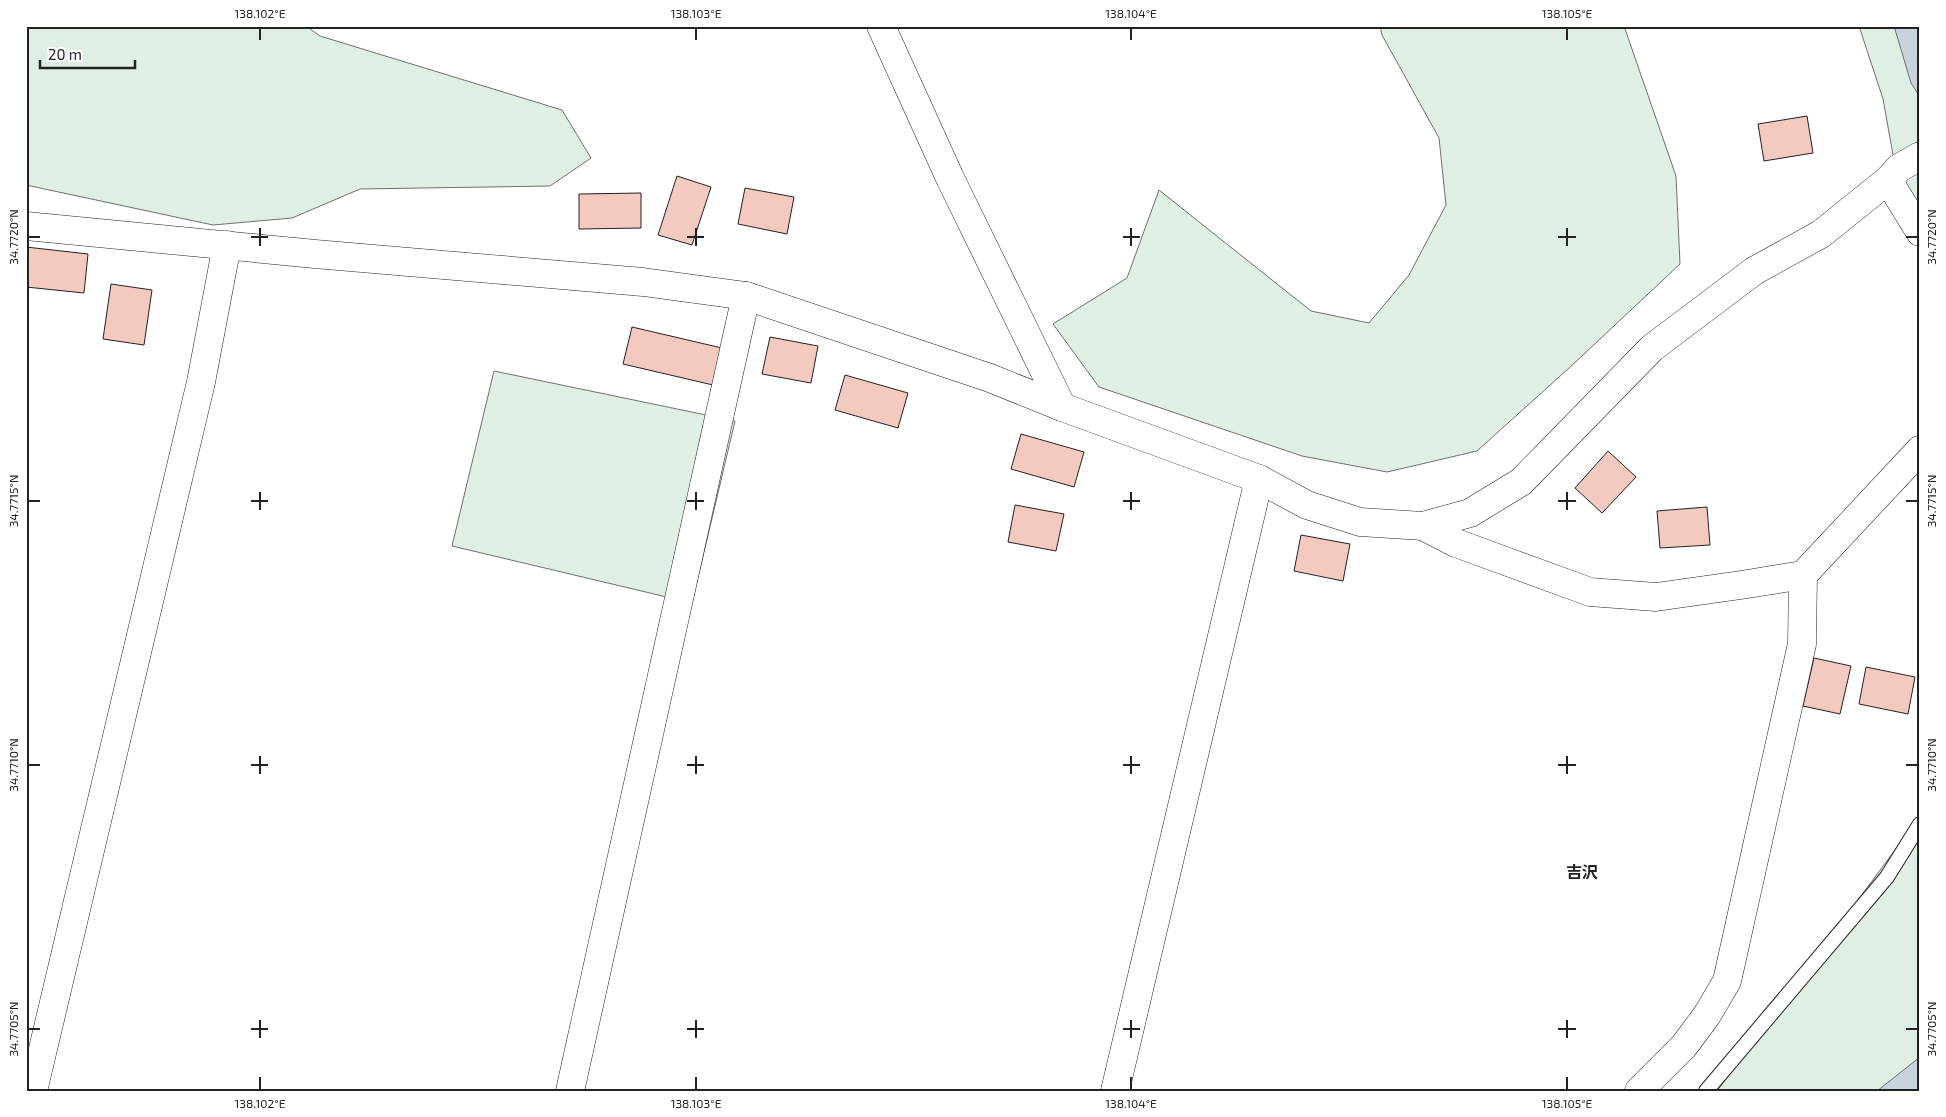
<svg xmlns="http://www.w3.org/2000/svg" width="1946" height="1117" viewBox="0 0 1946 1117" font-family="'Exo 2','Noto Sans JP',sans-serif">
  <rect width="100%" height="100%" fill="#fff"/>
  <g fill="#e0efe3" stroke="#6f6f6f">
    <path d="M26 26H306L320 36 562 110 591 158 550 186 360 189 292 218 213 225 26 185Z"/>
    <path d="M1380 26H1624L1676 176 1680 264 1568 369 1477 451 1387 472 1302 456 1099 387 1053 324 1127 278 1159 190 1311 311 1369 323 1409 275 1446 205 1439 138 1382 35Z"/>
    <path d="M1859 26H1920V240L1902 205 1883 99Z"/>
    <path d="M494 371 735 421 692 603 452 546Z"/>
    <path d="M1920 816V1091H1717Z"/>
  </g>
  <g fill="#c7d3dd" stroke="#6f6f6f">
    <path d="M1894 26H1920V97L1911 83Z"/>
    <path d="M1920 1057V1091H1877Z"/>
  </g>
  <g fill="#f3c9c0" stroke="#222">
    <path d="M1807 116 1813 153 1764 161 1758 124Z"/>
    <path d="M677 176 711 187 692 245 658 235Z"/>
    <path d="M745 188 794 197 787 234 738 224Z"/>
    <path d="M641 193V228L579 229V194Z"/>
    <path d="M26 247 88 254 84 293 26 287Z"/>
    <path d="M111 284 152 290 144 345 103 339Z"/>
    <path d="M632 327 722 348 713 385 623 364Z"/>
    <path d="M770 337 818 346 811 383 762 374Z"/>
    <path d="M845 375 908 393 898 428 835 410Z"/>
    <path d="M1021 434 1084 452 1074 487 1011 469Z"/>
    <path d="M1608 451 1636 477 1602 513 1575 488Z"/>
    <path d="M1015 505 1064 514 1056 551 1008 542Z"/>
    <path d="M1707 507 1710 545 1660 548 1657 511Z"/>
    <path d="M1301 535 1350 544 1343 581 1294 571Z"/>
    <path d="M1814 658 1851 666 1840 714 1803 706Z"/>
    <path d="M1866 667 1915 677 1908 714 1859 704Z"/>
  </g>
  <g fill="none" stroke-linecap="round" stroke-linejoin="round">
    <defs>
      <path id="service" d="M1706 1091 1887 877 1920 824"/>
      <g id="minor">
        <path d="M881 26 950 178 1062 407"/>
        <path d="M1888 180 1920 232"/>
        <path d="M1423 526 1456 543 1590 592 1656 597 1741 585 1803 575 1920 450"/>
        <path d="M33 1091 201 382 227 245"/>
        <path d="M570 1091 746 296"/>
        <path d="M1115 1091 1259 479"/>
        <path d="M1639 1091 1684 1046 1707 1015 1727 981 1802 644 1803 575"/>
      </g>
      <path id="tertiary" d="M26 226 315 254 643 282 746 296 990 378 1062 407 1259 479 1307 505 1360 522 1423 526 1470 513 1521 482 1652 348 1754 271 1821 234 1888 180 1899 168 1920 156"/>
    </defs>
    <use href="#service" stroke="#222" stroke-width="16"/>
    <use href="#minor" stroke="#222" stroke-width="29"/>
    <use href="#tertiary" stroke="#222" stroke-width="29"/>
    <use href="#service" stroke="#fff" stroke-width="14"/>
    <use href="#minor" stroke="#fff" stroke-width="28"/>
    <use href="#tertiary" stroke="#fff" stroke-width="28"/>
  </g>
  <path fill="none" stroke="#222" stroke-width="2" d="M260 28V40M696 28V40M1131 28V40M1567 28V40M260 228V246M696 228V246M1131 228V246M1567 228V246M28 237H40M251 237H268M687 237H704M1123 237H1140M1558 237H1576M1906 237H1918M260 492V510M696 492V510M1131 492V510M1567 492V510M28 501H40M251 501H268M687 501H704M1123 501H1140M1558 501H1576M1906 501H1918M260 756V774M696 756V774M1131 756V774M1567 756V774M28 765H40M251 765H268M687 765H704M1123 765H1140M1558 765H1576M1906 765H1918M260 1020V1038M696 1020V1038M1131 1020V1038M1567 1020V1038M28 1029H40M251 1029H268M687 1029H704M1123 1029H1140M1558 1029H1576M1906 1029H1918M260 1077V1090M696 1077V1090M1131 1077V1090M1567 1077V1090"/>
  <g text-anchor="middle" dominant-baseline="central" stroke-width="4" stroke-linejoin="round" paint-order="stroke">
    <g font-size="16" font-weight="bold" fill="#222" stroke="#fff">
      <text x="1582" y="871">吉沢</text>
    </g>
  </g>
  <rect width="1946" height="1117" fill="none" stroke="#ffffff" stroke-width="55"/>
  <path d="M40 60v8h95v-8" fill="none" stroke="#222222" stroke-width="2.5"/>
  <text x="48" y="60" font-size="15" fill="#222222" stroke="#ffffff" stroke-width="4" paint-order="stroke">20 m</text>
  <rect x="28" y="28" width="1890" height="1062" fill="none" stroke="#222" stroke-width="2"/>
  <g font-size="12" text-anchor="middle" fill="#222">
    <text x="260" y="18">138.102°E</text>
    <text x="696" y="18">138.103°E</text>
    <text x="1131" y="18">138.104°E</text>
    <text x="1567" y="18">138.105°E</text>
    <text transform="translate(14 237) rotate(-90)" y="4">34.7720°N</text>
    <text transform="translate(1932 237) rotate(-90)" y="4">34.7720°N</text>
    <text transform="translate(14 501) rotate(-90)" y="4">34.7715°N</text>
    <text transform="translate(1932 501) rotate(-90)" y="4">34.7715°N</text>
    <text transform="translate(14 765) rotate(-90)" y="4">34.7710°N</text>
    <text transform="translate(1932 765) rotate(-90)" y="4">34.7710°N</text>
    <text transform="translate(14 1029) rotate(-90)" y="4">34.7705°N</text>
    <text transform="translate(1932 1029) rotate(-90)" y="4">34.7705°N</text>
    <text x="260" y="1108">138.102°E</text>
    <text x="696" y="1108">138.103°E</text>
    <text x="1131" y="1108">138.104°E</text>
    <text x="1567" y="1108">138.105°E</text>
  </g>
</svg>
